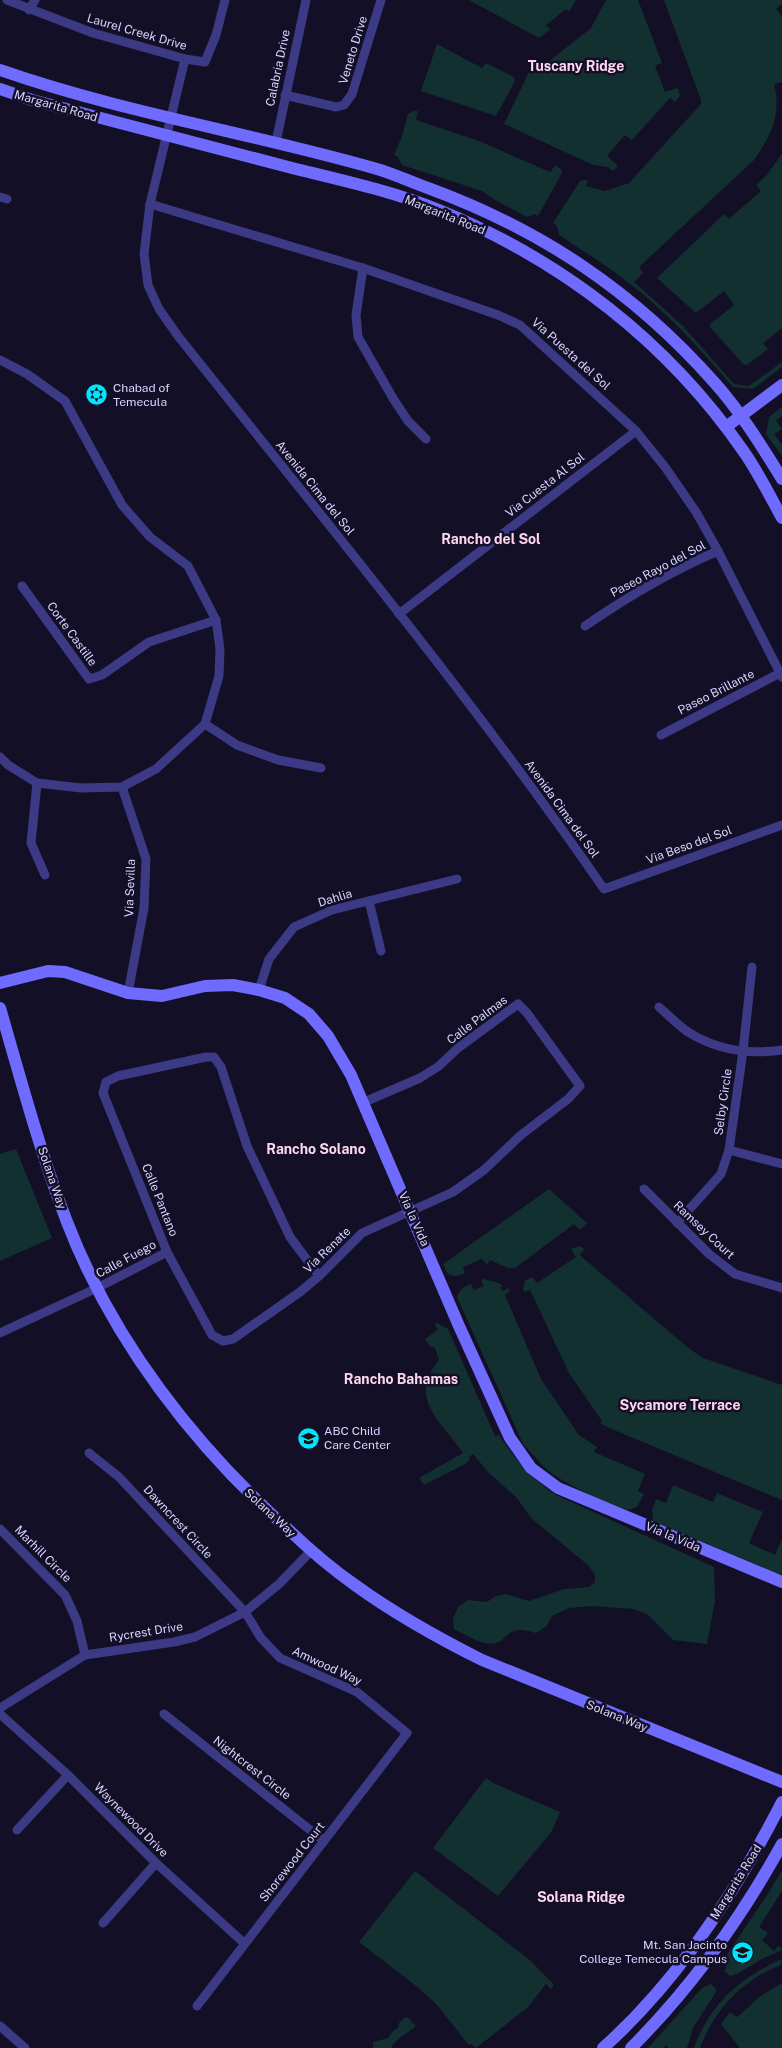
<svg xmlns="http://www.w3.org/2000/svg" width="782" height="2048" viewBox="0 0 782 2048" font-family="'Public Sans',sans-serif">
  <rect width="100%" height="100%" fill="#130f26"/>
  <g fill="#12302f">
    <path d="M469 0H576L569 12 566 9 546 25 550 30 539 38Z"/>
    <path d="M606 0H638L662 63 655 66 665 92 678 88 680 96 675 102 670 98 632 140 625 135 607 156 618 166 614 170H611L608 167 593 165 504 124 529 72 539 62 543 66 591 28Z"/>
    <path d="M664 0H782V4L776 9 782 16V82L774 84C782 113 771 136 754 160L639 267 643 273 634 282 683 326 734 384 749 386 782 362V367L753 389 733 387C705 355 677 323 644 295 618 273 588 254 559 235L557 226 553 223 580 181 588 180 586 186 605 191 629 183 701 104V100Z"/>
    <path d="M437 44 482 68 486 63 514 77 515 81 496 116 421 91Z"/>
    <path d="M414 111H418L416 120 479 141 550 172 556 165 562 170 561 175 538 216 535 214 527 217 495 200 482 191 402 165 397 156 394 155 402 136 408 114Z"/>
    <path d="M782 154V328L763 343 768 349 747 365H744L710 327V324L734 305 724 291 696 313 657 278 724 214 729 219 761 191 756 185 766 176Z"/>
    <path d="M782 407V416L776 420 782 429 774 434 782 445V456L766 434 769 417Z"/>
    <path d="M16 1149 52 1238 0 1261V1154Z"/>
    <path d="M549 1189 587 1223 580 1230 574 1224 515 1268H508L490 1260 487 1265 482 1259 463 1267 465 1273C458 1276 454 1278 447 1273L443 1264Z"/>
    <path d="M580 1246 585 1249 580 1254 582 1257 687 1347 703 1358 782 1385V1500L607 1427 600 1423 602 1421 569 1373 530 1290 524 1292 523 1288 525 1281 532 1277 537 1283 576 1257 571 1249Z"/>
    <path d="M484 1279 499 1283 503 1286 500 1288 503 1291 508 1288 510 1290 505 1295 541 1379 579 1435 597 1447 594 1452 645 1474 638 1491 644 1494 637 1507 628 1510 593 1497 562 1480 547 1470 523 1444 457 1297C460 1289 463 1287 471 1284L474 1290 484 1286 481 1280Z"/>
    <path d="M437 1323 448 1329 495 1436 499 1435C515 1459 531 1479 556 1495L714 1567 715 1601 707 1644 673 1640 647 1614 633 1609 592 1606 569 1608 552 1616 547 1626 536 1633C527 1631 517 1627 509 1634 504 1637 502 1642 496 1643 483 1647 465 1634 454 1629L453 1619 458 1607 468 1600 487 1602 496 1596 506 1594 529 1601 564 1589 589 1587 595 1582V1575L588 1565 531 1518 517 1498 488 1472 473 1454 470 1456 469 1461 465 1464 424 1485 419 1478 463 1453C443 1423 406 1399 439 1360L435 1348 430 1346 425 1339 438 1330 435 1325Z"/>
    <path d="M673 1485 713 1502 717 1493 763 1512 749 1543 775 1555 782 1539V1575L653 1521 652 1510 656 1499 666 1503Z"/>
    <path d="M486 1778 493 1783 560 1812 552 1831 498 1896 433 1848Z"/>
    <path d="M782 1870V1891L759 1927 768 1933 762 1940 774 1951 779 1945 782 1950 762 1959 737 1974 730 1976 724 1971 726 1968 724 1959 769 1892Z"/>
    <path d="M415 1871 531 1961 554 1985 551 1989 546 1984 528 2007 476 2048 471 2044 469 2045 436 2004 420 1989 359 1942Z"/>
    <path d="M779 1960 782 1961 781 1965C743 1979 714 2010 700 2048H694C710 2004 738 1980 779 1960Z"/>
    <path d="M782 1983V2048H740L721 2024 730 2012 737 2017 762 1995Z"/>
    <path d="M711 1984 716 1989V1992L693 2028 687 2048H669L666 2045 663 2048H648L702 1988Z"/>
    <path d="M407 2017 416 2026C408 2033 395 2039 391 2048H373V2042L388 2038 392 2032 398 2028 399 2023 404 2018Z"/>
  </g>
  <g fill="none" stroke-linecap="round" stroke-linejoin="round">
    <g stroke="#3d3a85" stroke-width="9">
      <path d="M7 0 93 33 185 59 205 62 216 35 225 0"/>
      <path d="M29 10 35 0"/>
      <path d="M185 59 150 204 144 254 148 285 159 309 178 336C323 518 472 698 604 889L782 825"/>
      <path d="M285 95 336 107 344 105 352 94 381 0"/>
      <path d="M276 142 306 0"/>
      <path d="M0 197 7 199"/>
      <path d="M150 204 363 268 498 315 520 325 636 431 665 467 696 512 718 551 782 677"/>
      <path d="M363 268 356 315 358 337 394 400 408 421 426 439"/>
      <path d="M0 360 27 374 65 401 122 505 150 537 188 566 216 620 220 649 219 676 205 724 156 769 122 787 81 788 37 783 8 765 0 757"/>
      <path d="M22 586 89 679 102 675 149 642 216 620"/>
      <path d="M399 614 636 431"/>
      <path d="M585 626C627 597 671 571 718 551"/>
      <path d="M205 724 237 745 278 760 321 768"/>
      <path d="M661 735 782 672"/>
      <path d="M37 783 31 843 45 875"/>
      <path d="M122 787 146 859 144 908 128 993"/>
      <path d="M369 901 381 951"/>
      <path d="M259 990 269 959 294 927 332 910 457 879"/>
      <path d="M659 1007C668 1015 678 1025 688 1032 717 1050 749 1055 782 1050"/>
      <path d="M729 1150 782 1164"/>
      <path d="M644 1189 709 1254 735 1274 782 1288"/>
      <path d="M677 1223 721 1174 729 1150 743 1051 752 967"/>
      <path d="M319 1276 290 1237 247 1146 221 1067 214 1057H206L118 1076 106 1082 103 1093 167 1252 212 1335 223 1341 233 1339 300 1292 319 1276 362 1233 453 1192 484 1170 521 1135 568 1099 580 1086 527 1013 518 1004 458 1048 439 1066 420 1078 362 1103"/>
      <path d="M0 1333 97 1288 167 1252"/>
      <path d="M89 1453 119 1477 245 1612 261 1638 280 1658 357 1692 407 1733 197 2006"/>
      <path d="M0 1529 65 1595 77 1621 85 1655"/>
      <path d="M0 1708 85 1655 174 1642 195 1637 245 1612 279 1584 311 1551"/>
      <path d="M0 1714 68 1775 156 1863 244 1943"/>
      <path d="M164 1714 324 1841"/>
      <path d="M17 1830 68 1775"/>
      <path d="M103 1923 156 1863"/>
      <path d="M0 2026 25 2048"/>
    </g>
    <g stroke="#6f6bff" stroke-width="12">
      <path d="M0 70C123 113 252 133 377 169 394 174 411 182 428 188 542 230 633 291 714 382 740 411 761 445 782 479"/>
      <path d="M0 89 32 100C118 123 205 145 292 168 341 180 392 191 439 210 562 260 668 342 744 452 758 472 770 496 782 518"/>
      <path d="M726 427 782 385"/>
      <path d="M0 983 48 971 65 972 128 993 162 996 205 986 233 985 259 990 285 998 309 1014 328 1036 351 1075 459 1326 510 1438 531 1468 558 1488 782 1582"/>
      <path d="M0 1008C21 1080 40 1152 67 1222 113 1341 195 1447 290 1531 310 1550 332 1569 355 1585 395 1614 438 1638 482 1660L782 1782"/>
      <path d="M603 2048C679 1980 736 1892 782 1802"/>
      <path d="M631 2048C693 1986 740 1920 782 1844"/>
    </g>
  </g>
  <defs>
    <symbol id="synagogue-disc" viewBox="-11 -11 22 22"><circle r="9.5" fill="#00e5ff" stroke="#130f26"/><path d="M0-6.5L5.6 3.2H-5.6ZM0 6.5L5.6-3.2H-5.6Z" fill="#111"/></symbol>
    <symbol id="school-disc" viewBox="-11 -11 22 22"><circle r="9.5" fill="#00e5ff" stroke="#130f26"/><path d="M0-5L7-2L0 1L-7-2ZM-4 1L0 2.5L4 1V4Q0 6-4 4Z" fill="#111"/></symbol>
    <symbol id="university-disc" viewBox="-11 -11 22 22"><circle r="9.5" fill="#00e5ff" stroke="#130f26"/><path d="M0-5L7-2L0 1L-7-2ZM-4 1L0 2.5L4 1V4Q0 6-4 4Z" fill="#111"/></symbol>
  </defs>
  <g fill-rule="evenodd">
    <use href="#synagogue-disc" x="84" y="382" width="25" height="25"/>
    <use href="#school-disc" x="296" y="1426" width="25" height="25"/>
    <use href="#university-disc" x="730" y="1940" width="25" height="25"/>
  </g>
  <g text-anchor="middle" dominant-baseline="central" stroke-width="5" stroke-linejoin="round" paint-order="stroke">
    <g font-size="12" fill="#d9d4ff" stroke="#130f26">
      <text transform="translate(137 32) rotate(16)">Laurel Creek Drive</text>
      <text transform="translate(353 50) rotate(-73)">Veneto Drive</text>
      <text transform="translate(278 68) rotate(-78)">Calabria Drive</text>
      <text transform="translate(56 106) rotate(16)">Margarita Road</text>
      <text transform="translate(445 215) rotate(22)">Margarita Road</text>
      <text transform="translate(571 354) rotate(42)">Via Puesta del Sol</text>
      <text transform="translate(545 485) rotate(-38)">Via Cuesta Al Sol</text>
      <text transform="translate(315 488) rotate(51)">Avenida Cima del Sol</text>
      <text transform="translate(658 569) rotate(-28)">Paseo Rayo del Sol</text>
      <text transform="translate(72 634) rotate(54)">Corte Castille</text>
      <text transform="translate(716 692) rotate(-27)">Paseo Brillante</text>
      <text transform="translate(562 809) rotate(54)">Avenida Cima del Sol</text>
      <text transform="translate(689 845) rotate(-20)">Via Beso del Sol</text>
      <text transform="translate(130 888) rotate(-88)">Via Sevilla</text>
      <text transform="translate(335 898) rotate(-17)">Dahlia</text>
      <text transform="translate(477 1020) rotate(-37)">Calle Palmas</text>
      <text transform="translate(723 1102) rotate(-82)">Selby Circle</text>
      <text transform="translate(52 1178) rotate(71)">Solana Way</text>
      <text transform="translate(160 1200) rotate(68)">Calle Pantano</text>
      <text transform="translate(414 1219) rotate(66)">Via la Vida</text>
      <text transform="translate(704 1230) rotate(43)">Ramsey Court</text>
      <text transform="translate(327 1250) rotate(-44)">Via Renate</text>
      <text transform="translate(126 1259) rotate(-28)">Calle Fuego</text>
      <text transform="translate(270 1513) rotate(43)">Solana Way</text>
      <text transform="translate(178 1522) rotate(47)">Dawncrest Circle</text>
      <text transform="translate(673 1537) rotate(23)">Via la Vida</text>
      <text transform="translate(43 1554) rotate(45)">Marhill Circle</text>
      <text transform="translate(146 1632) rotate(-9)">Rycrest Drive</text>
      <text transform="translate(327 1666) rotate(25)">Amwood Way</text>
      <text transform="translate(617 1716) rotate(22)">Solana Way</text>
      <text transform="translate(252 1768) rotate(38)">Nightcrest Circle</text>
      <text transform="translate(131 1820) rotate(45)">Waynewood Drive</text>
      <text transform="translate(292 1862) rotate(-52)">Shorewood Court</text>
      <text transform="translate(736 1882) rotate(-58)">Margarita Road</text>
    </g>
    <g font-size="12" fill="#d9d4ff" stroke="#130f26" text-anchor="start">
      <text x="113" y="388">Chabad of<tspan x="113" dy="14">Temecula</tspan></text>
      <text x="324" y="1431">ABC Child<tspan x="324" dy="14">Care Center</tspan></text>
      <text x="727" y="1945" text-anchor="end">Mt. San Jacinto<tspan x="727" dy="14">College Temecula Campus</tspan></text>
    </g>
    <g font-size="14" font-weight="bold" fill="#ffd6f0" stroke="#130f26">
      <text x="576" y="66">Tuscany Ridge</text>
      <text x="491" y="539">Rancho del Sol</text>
      <text x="316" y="1149">Rancho Solano</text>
      <text x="401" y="1379">Rancho Bahamas</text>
      <text x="680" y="1405">Sycamore Terrace</text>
      <text x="581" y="1897">Solana Ridge</text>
    </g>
  </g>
</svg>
